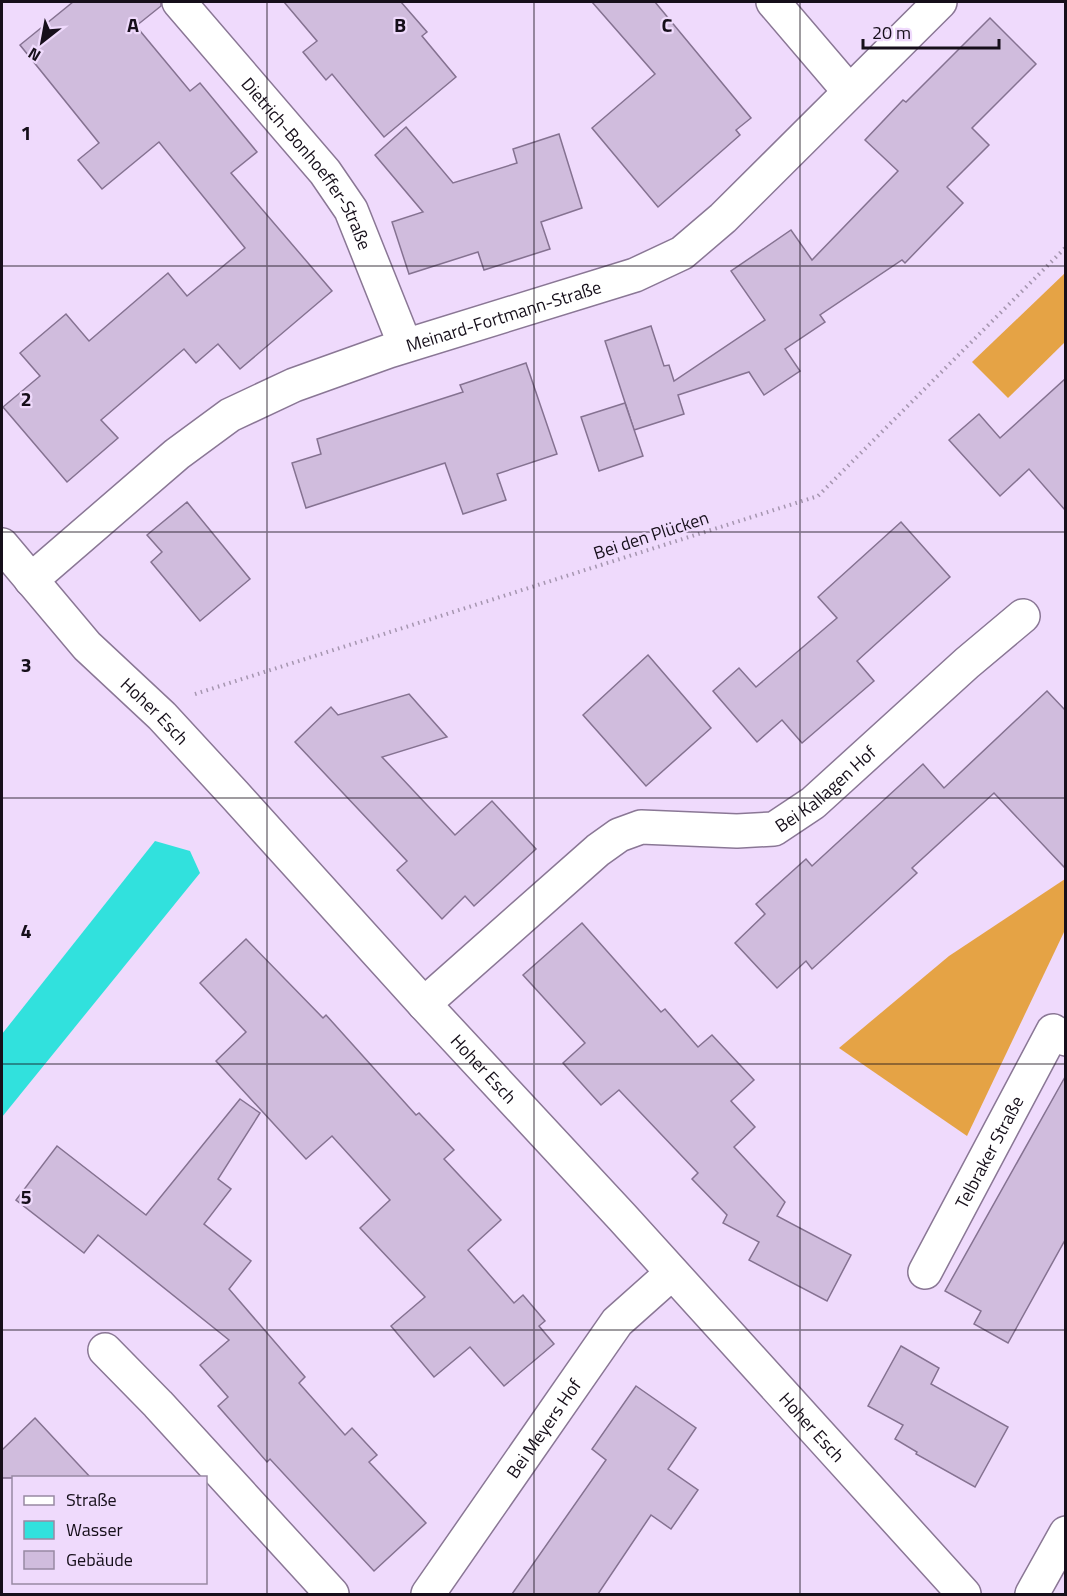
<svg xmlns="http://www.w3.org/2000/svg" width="1067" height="1596" viewBox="0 0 1067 1596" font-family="'Titillium Web',sans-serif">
  <rect width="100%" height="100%" fill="#efdafc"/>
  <g fill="#e5a345">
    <path d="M1065 273V342L1008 398 972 362Z"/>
    <path d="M1065 879V930L967 1136 839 1048 949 956Z"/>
  </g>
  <path fill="#31e1dd" d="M155 841 190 851 200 873 2 1117V1034Z"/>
  <g fill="#d0bcdd" stroke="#857291" stroke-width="1.5">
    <path d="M73 2H161V6L136 26 190 91 200 83 257 152 231 173 332 291 240 369 218 344 196 363 184 349 101 420 118 438 67 482 3 407 40 376 20 353 66 314 89 341 168 273 187 296 245 248 159 142 102 189 78 160 99 143 20 45Z"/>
    <path d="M284 2H401L427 32 422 36 456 77 384 137 332 74 326 80 303 52 317 41Z"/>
    <path d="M592 2H655L751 118 736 130 740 135 658 207 592 128 655 74Z"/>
    <path d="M990 18 1036 64 972 128 989 145 947 187 963 203 905 263 902 260 820 315 825 322 785 349 800 371 764 395 749 372 678 395 684 414 634 430 605 341 651 326 664 366 669 365 674 381 765 320 731 271 791 230 812 260 898 171 865 140 903 100 906 102Z"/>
    <path d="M406 127 453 183 517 163 513 149 559 134 582 208 541 222 550 249 484 270 478 252 409 274 392 222 423 212 375 155Z"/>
    <path d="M526 363 557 454 497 474 506 500 463 514 445 463 306 508 292 463 321 454 317 439 463 392 460 385Z"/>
    <path d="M1065 379V510L1029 469 1000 496 949 440 979 414 1000 438Z"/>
    <path d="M625 403 643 456 599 471 581 417Z"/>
    <path d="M187 502 250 579 200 621 151 562 162 552 147 535Z"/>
    <path d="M901 522 950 577 857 661 874 681 802 743 782 720 757 742 713 691 739 668 756 687 837 618 818 597Z"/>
    <path d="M648 655 711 728 646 786 583 715Z"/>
    <path d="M1047 691 1065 710V868L994 793 912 868 917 873 812 969 806 961 777 988 735 943 765 914 756 904 806 859 812 866 923 764 944 788Z"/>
    <path d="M409 694 447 737 382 757 455 835 492 801 536 849 474 906 465 896 442 919 397 870 407 861 295 742 331 707 338 715Z"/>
    <path d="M582 923 661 1012 665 1009 698 1047 712 1035 754 1080 731 1101 755 1127 734 1147 785 1202 777 1216 851 1255 827 1301 749 1260 759 1242 723 1223 727 1215 692 1179 698 1173 619 1090 601 1105 563 1063 585 1043 523 975Z"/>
    <path d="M246 939 323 1018 326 1015 416 1115 419 1113 454 1150 444 1159 501 1220 468 1250 514 1303 523 1295 545 1321 539 1326 554 1344 504 1386 470 1347 434 1377 391 1326 425 1297 360 1228 390 1200 332 1136 306 1159 216 1061 246 1032 200 983Z"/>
    <path d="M1065 1077V1240L1008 1343 974 1324 981 1311 945 1291Z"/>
    <path d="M240 1099 260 1113 218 1179 231 1189 204 1224 251 1261 229 1289 305 1377 299 1383 345 1435 352 1428 377 1455 369 1462 426 1523 374 1571 270 1459 267 1462 218 1406 228 1397 200 1365 229 1340 98 1235 84 1253 16 1200 57 1146 146 1215Z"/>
    <path d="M901 1346 939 1368 931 1384 1008 1427 975 1487 916 1454 917 1452 895 1439 903 1425 868 1406Z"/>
    <path d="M636 1386 696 1428 668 1469 698 1490 671 1529 651 1515 598 1594H512L606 1460 592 1449Z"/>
    <path d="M35 1418 91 1478H2V1450Z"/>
  </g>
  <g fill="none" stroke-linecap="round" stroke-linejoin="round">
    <defs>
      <g id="minor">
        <path id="s1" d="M179 2 325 172 351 210 405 345"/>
        <path d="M773 2 849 91"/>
        <path id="s2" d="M2 545 87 646 162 716 234 794 424 1004 622 1217 964 1594"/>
        <path id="s3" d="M31 580 177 454 230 415 294 385 389 351 635 275 682 253 723 218 940 2"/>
        <path id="s4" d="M424 1004 598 850 619 835 641 827 737 831 774 829 813 803 967 663 1023 616"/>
        <path id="s5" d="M925 1272 1053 1031 1066 1039"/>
        <path d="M105 1350 158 1404 332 1594"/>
        <path id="s6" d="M428 1594 617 1322 672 1273"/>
        <path d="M1032 1594 1066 1533"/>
      </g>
    </defs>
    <use href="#minor" stroke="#8a7795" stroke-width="36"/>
    <path stroke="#a696b0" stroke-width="4" stroke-dasharray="1.5 4.5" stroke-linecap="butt" d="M195 694 818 496 1066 247"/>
    <use href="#minor" stroke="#fff" stroke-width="33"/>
  </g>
  <path fill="none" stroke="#160f1a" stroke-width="1.5" stroke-opacity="0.55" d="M267 2V1594M534 2V1594M800 2V1594M2 266H1066M2 532H1066M2 798H1066M2 1064H1066M2 1330H1066"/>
  <g text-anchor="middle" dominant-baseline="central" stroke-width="4.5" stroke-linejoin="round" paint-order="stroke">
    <g font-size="18" fill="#160f1a" stroke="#efdafc">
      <text stroke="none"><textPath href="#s1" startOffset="207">Dietrich-Bonhoeffer-Straße</textPath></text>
      <text stroke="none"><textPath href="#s3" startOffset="550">Meinard-Fortmann-Straße</textPath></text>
      <text transform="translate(651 535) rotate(-18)">Bei den Plücken</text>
      <text stroke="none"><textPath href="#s2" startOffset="226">Hoher Esch</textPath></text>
      <text stroke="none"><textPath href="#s4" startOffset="480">Bei Kallagen Hof</textPath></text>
      <text stroke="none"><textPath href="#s2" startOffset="712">Hoher Esch</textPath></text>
      <text stroke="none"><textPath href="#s5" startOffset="136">Telbraker Straße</textPath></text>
      <text stroke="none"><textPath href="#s2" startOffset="1198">Hoher Esch</textPath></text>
      <text stroke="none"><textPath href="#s6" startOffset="202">Bei Meyers Hof</textPath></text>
    </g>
  </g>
  <g font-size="20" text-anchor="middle" font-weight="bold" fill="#160f1a" stroke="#efdafc" stroke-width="4.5" stroke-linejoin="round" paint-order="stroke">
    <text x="133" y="32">A</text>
    <text x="400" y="32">B</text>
    <text x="667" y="32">C</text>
    <text x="26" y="140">1</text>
    <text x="26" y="406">2</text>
    <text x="26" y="672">3</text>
    <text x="26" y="938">4</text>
    <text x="26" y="1204">5</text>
  </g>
  <rect width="1067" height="1596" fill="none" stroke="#160f1a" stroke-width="6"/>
  <rect x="12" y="1476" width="195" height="108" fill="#efdafc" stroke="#9889a2" stroke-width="1.5"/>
  <rect x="24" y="1496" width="30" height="9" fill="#ffffff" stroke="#9889a2" stroke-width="1.5"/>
  <text x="66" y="1506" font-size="18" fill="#160f1a">Straße</text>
  <rect x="24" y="1521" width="30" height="18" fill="#31e1dd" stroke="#9889a2" stroke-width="1.5"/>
  <text x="66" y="1536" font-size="18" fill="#160f1a">Wasser</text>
  <rect x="24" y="1551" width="30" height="18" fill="#d0bcdd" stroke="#9889a2" stroke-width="1.5"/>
  <text x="66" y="1566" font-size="18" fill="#160f1a">Gebäude</text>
  <g transform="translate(42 42) rotate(211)" stroke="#efdafc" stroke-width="4.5" paint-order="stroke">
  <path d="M0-4.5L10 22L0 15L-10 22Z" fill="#160f1a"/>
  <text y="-9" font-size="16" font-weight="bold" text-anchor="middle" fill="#160f1a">N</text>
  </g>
  <path d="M863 39v9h136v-9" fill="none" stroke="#160f1a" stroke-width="3"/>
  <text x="872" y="39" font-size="18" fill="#160f1a" stroke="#efdafc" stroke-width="4.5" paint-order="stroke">20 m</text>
</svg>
